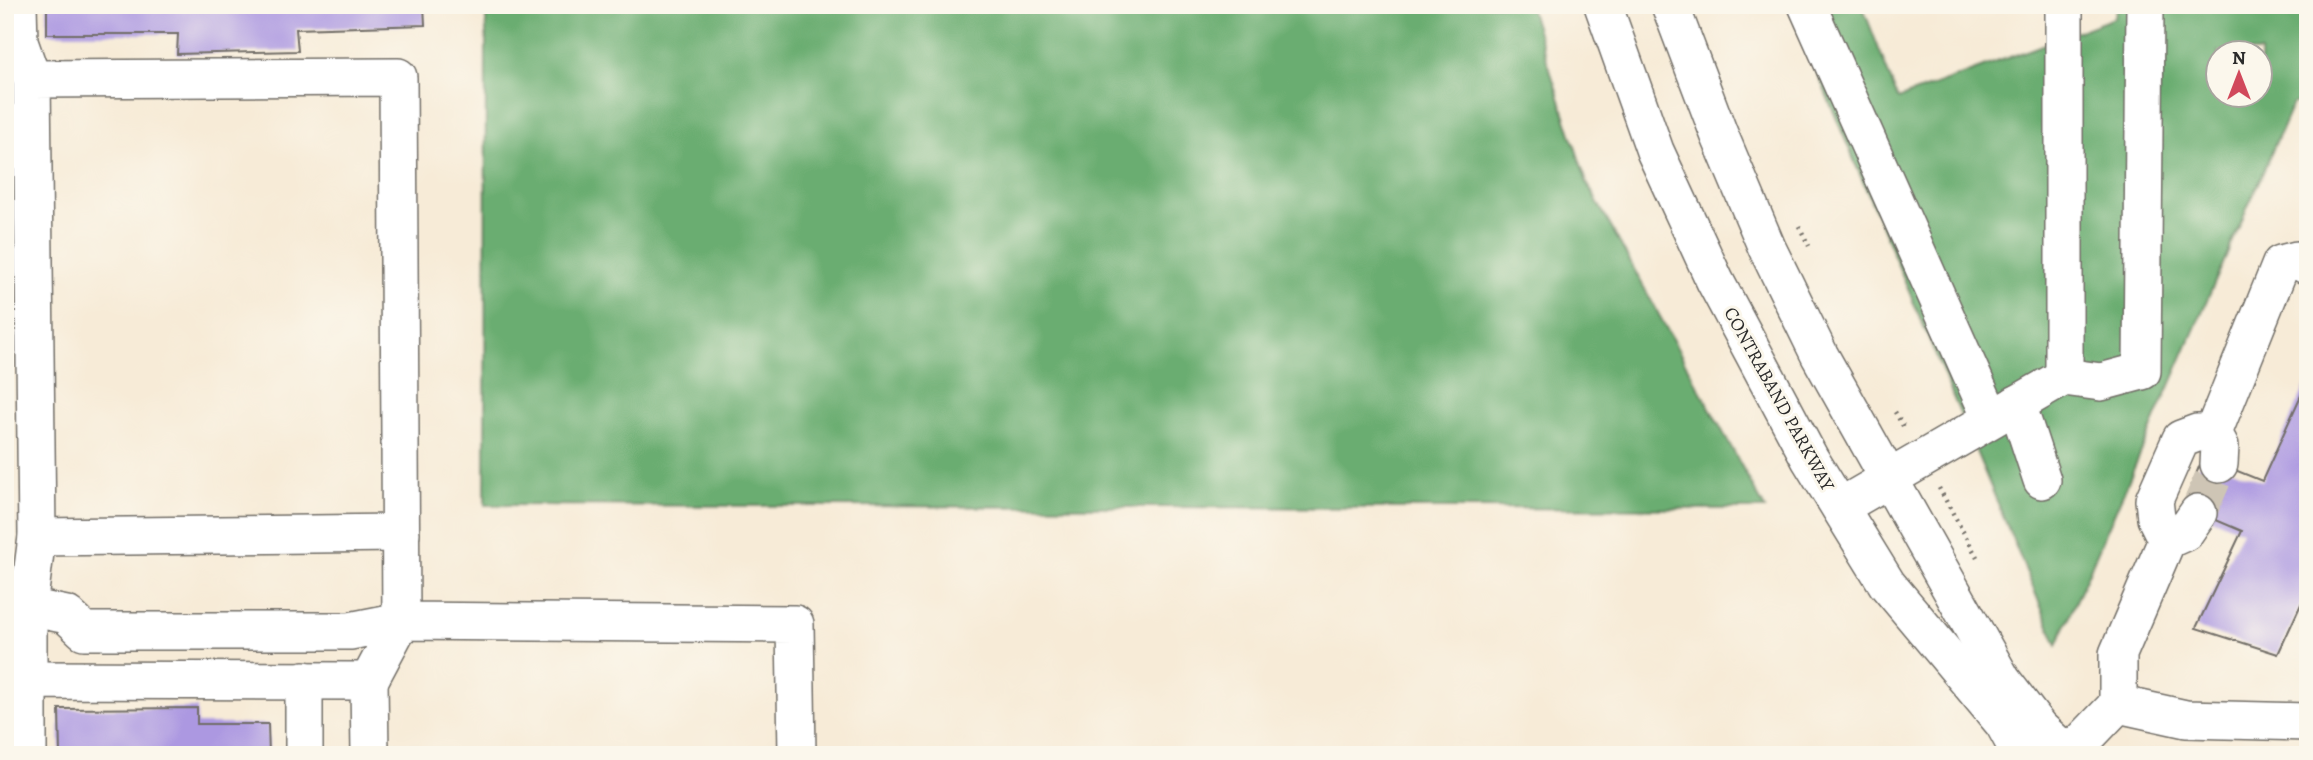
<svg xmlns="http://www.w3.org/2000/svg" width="2313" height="760" viewBox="0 0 2313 760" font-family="Alegreya,serif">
  <rect width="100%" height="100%" fill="#fbf7ec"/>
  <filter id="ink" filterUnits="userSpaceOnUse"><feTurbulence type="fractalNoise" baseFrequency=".0143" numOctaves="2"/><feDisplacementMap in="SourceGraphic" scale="14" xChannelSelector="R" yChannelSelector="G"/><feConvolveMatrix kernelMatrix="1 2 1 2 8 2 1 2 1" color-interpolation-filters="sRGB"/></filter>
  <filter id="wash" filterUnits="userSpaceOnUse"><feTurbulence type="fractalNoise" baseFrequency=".00686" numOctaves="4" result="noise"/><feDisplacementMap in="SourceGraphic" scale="28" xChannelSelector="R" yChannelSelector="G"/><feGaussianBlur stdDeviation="1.57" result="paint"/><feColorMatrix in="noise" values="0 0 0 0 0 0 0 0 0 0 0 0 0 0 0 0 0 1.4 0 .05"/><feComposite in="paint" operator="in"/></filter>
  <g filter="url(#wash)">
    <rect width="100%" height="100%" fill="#f7ebd7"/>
    <g fill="#6bad71" stroke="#4b6c4e" stroke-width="2" fill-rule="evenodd">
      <path d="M486 5H1529L1587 183 1765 509 485 505Z"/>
      <path d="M1789 5H1862L1898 99 2114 18 2118 5H2308V103H2293L2057 645ZM2218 52H2260V94H2218Z"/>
    </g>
    <g id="blocks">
      <g fill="#ac98e1">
        <path d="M47 5H424L425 25 296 29 298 51 177 54 178 34H47Z"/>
        <path d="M2308 380V589L2278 654 2196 628 2242 531 2183 506 2203 457 2262 481Z"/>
        <path d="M197 708V724H268L269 755H60L59 709Z"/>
      </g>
    </g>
  </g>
  <g filter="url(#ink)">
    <use href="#blocks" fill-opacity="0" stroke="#726e67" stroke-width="2"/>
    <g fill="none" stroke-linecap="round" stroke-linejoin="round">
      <path stroke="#cec5b5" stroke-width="37" stroke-dasharray="37 18" stroke-linecap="butt" d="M2198 513 2219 464"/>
      <defs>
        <g id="minor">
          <path d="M18 5 19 42 32 79"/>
          <path d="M1603 5 1655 151 1715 281 1810 459 1887 584 2004 724 2021 755"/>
          <path d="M1670 5 1719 134 1767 248 1820 356 2002 680 2039 728 2068 755"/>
          <path d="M1807 5 1991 418"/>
          <path d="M2064 5V377"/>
          <path d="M2017 404 2042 480"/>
          <path d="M2219 464 2220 446 2213 433 2281 264 2297 260 2308 266"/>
          <path d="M1840 507 2064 377 2101 382 2142 371 2145 5"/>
          <path d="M37 537 401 533"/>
          <path d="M2167 540 2156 518 2154 500 2181 439 2197 433H2213"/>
          <path d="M28 607V680"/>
          <path d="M369 681 401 621 398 77 32 79 37 537 28 607 67 615 84 631H350L401 621 795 624 797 755"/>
          <path d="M2118 704V654L2167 540 2185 532 2198 513"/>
          <path d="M28 755V680L369 681 370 755"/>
          <path d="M304 755V680"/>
          <path d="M2069 755 2118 704 2186 719 2308 722"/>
        </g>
      </defs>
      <use href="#minor" stroke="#726e67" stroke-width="40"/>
      <g stroke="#726e67" stroke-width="4.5" stroke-dasharray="2 5" stroke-linecap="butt">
        <path d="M1799 226 1809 246"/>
        <path d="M1895 412 1905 429"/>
        <path d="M1939 488 1977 557"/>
      </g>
      <use href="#minor" stroke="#fff" stroke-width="37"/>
    </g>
  </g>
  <g text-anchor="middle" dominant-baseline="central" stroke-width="6" stroke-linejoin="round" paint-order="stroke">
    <g font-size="19" fill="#2b2b2b" stroke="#fbf7ec">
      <text transform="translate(1779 399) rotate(61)">CONTRABAND PARKWAY</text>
    </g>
  </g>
  <rect width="2313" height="760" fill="none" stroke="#fbf7ec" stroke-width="28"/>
  <g transform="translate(2239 74)"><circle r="33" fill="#fbf7ec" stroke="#a8a59f" stroke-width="2"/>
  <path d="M0-5L12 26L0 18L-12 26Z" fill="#d1495b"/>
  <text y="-10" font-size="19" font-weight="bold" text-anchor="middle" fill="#2b2b2b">N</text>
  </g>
</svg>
